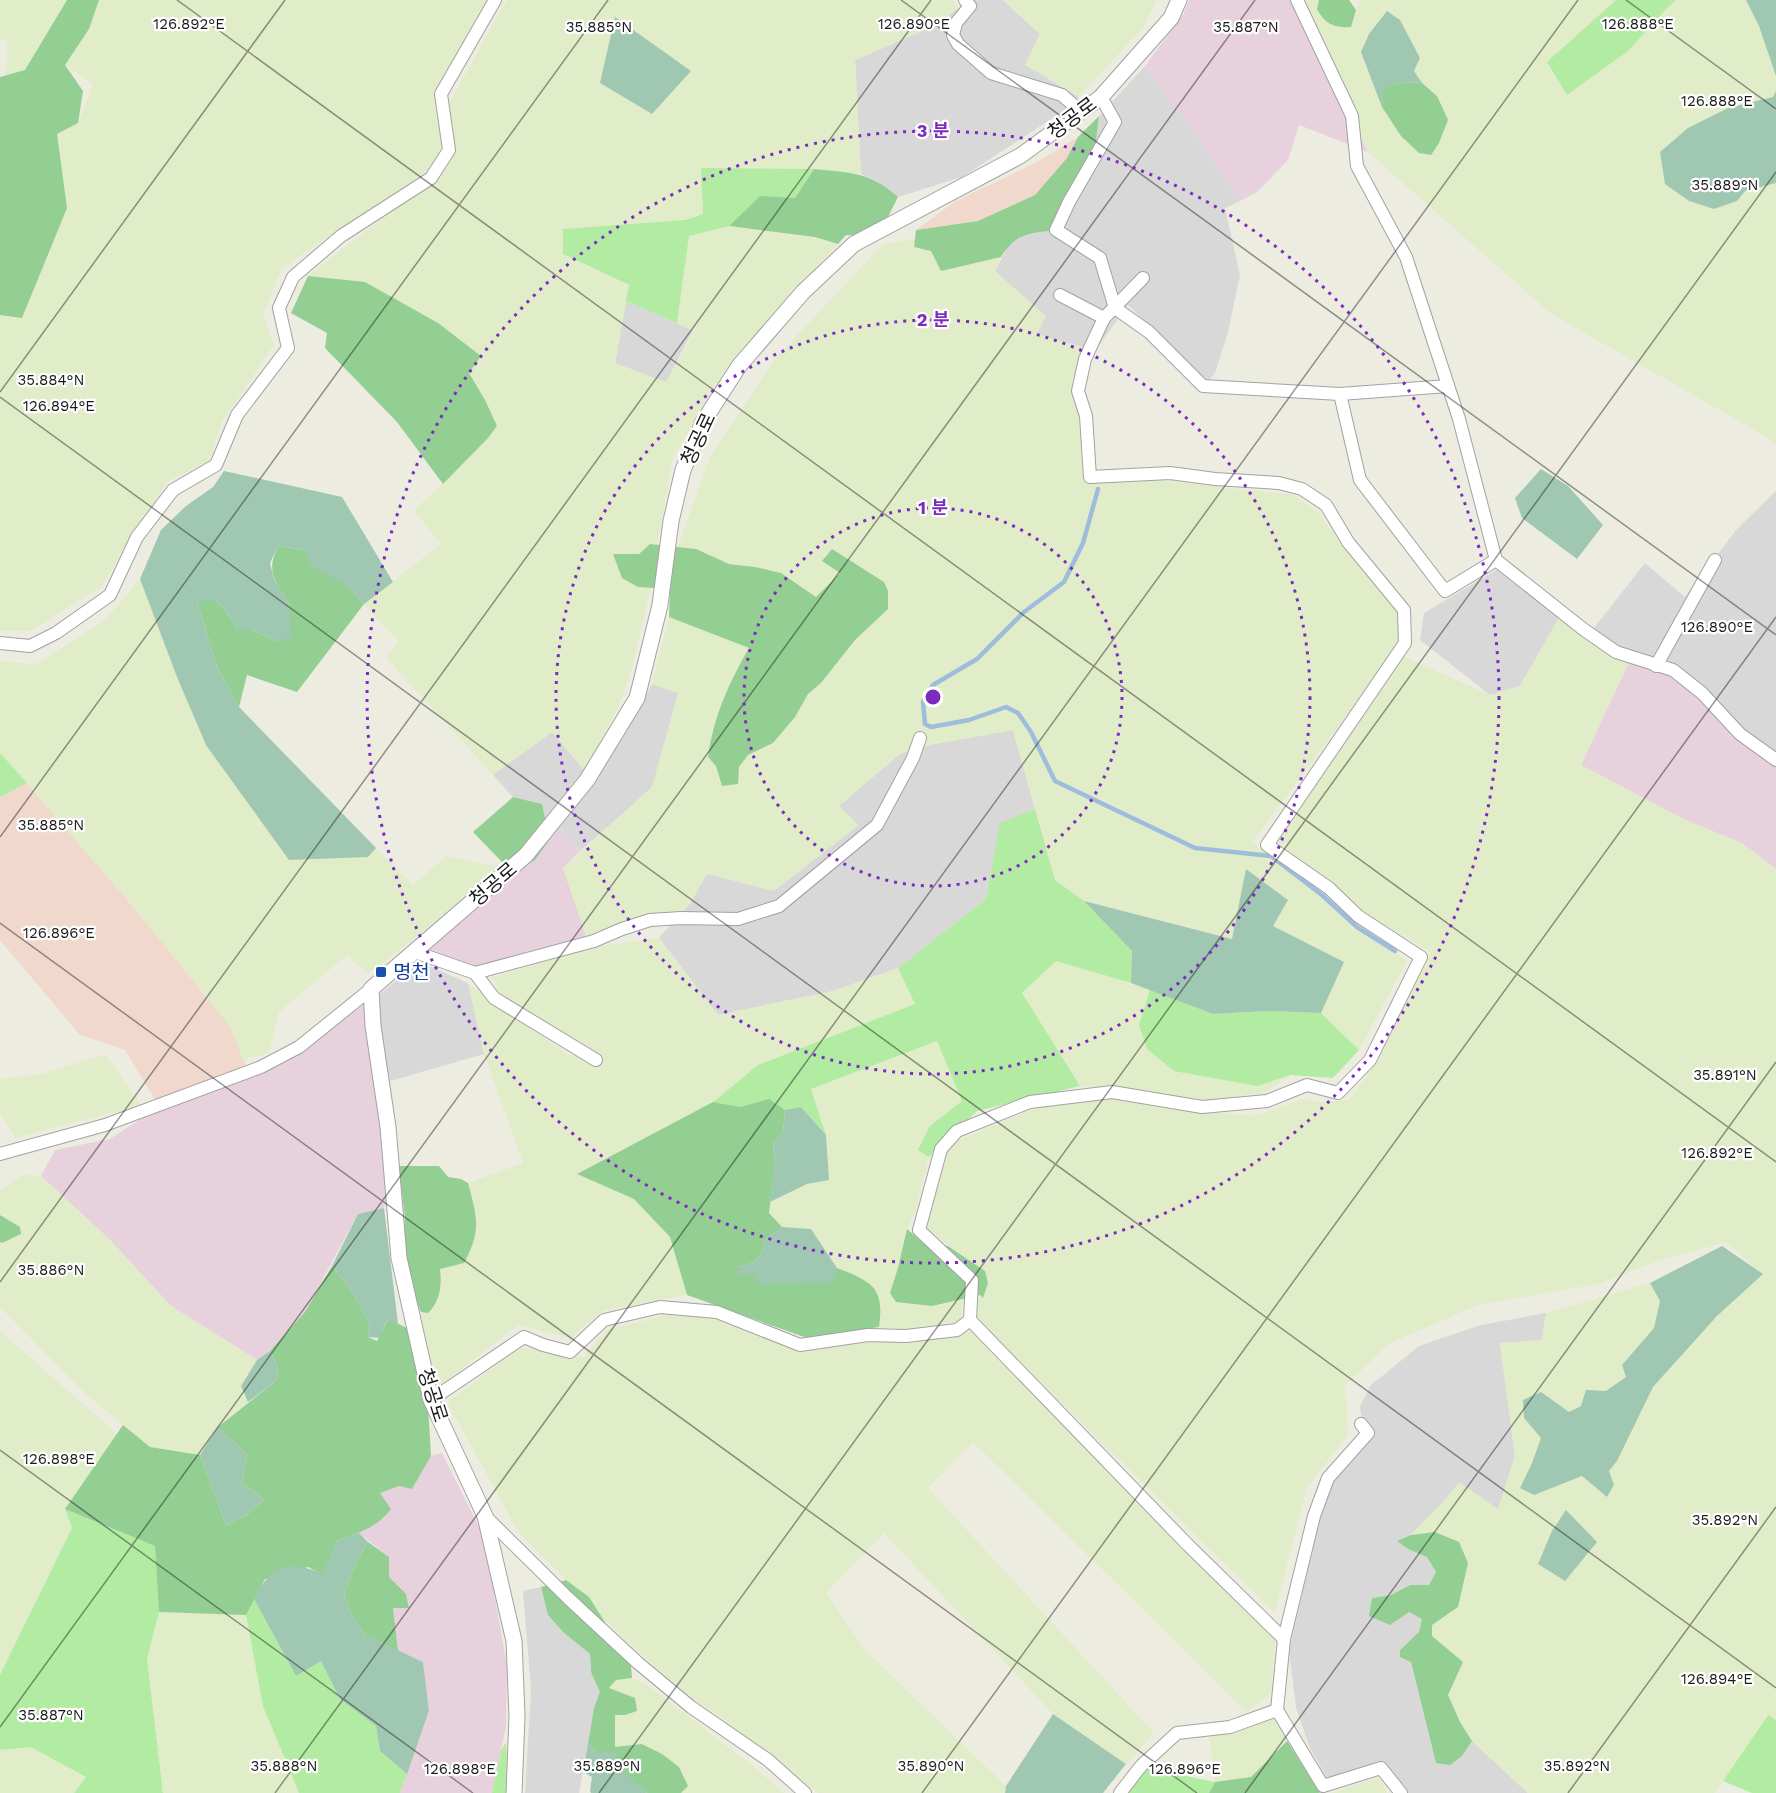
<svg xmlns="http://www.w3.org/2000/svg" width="1776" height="1793" viewBox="0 0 1776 1793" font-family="'Work Sans','Noto Sans KR',sans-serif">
  <rect width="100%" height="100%" fill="#edece0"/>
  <g fill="#d9d8d8">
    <path d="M968 0H1003L1040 34 1026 65 1079 97 1067 109 962 177 898 197 879 182 861 174 855 60 938 24Z"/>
    <path d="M1145 66 1192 130 1240 201 1225 208 1240 275 1228 332 1215 373 1208 381 1128 305 1095 351 1037 334 995 271 1008 246 1027 233 1072 184 1096 141 1099 116Z"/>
    <path d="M626 301 693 330 666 383 615 364Z"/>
    <path d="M1776 491V765L1743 743 1674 676 1628 664 1594 628 1645 563 1685 597 1737 529Z"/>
    <path d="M1498 569 1559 618 1520 686 1490 695 1420 640 1424 613Z"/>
    <path d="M652 684 679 693 652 788 580 851 560 829 550 839 542 804 513 797 493 775 552 732 595 783Z"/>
    <path d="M1013 730 1035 809 1000 824 986 899 898 968 833 991 718 1015 659 938 690 903 707 874 858 825 839 806 901 753 934 744Z"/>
    <path d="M420 962 468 983 484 1054 387 1082 378 995Z"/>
    <path d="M1546 1313 1542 1340 1500 1343 1515 1456 1498 1510 1459 1483 1446 1499 1411 1535 1397 1541 1408 1549 1427 1556 1436 1572 1429 1585H1410L1391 1595 1372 1598 1409 1611 1422 1619 1419 1632 1400 1650 1411 1662 1436 1763 1462 1756 1472 1741 1528 1793H1405L1385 1764 1327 1778 1310 1748 1296 1708 1289 1650 1322 1511 1334 1480 1365 1445 1360 1406 1371 1385 1419 1346 1481 1325Z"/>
    <path d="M541 1587 548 1615 563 1632 590 1654 591 1672 601 1692 594 1708 579 1793H525L531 1690 523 1591Z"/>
  </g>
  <g fill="#f0d8cd">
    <path d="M1078 137 1067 158 1035 195 978 221 916 230 956 201 1037 162Z"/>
    <path d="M27 783 130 903 230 1026 247 1068 156 1101 125 1050 80 1035 0 940V797Z"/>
  </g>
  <g fill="#e7d1dd">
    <path d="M1189 0H1295L1368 152 1299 125 1288 160 1257 192 1240 201 1192 130 1145 66 1184 13Z"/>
    <path d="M1628 664 1674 676 1743 743 1776 765V869L1742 843 1683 819 1581 765Z"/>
    <path d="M560 829 580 851 563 868 586 936 475 968 425 951Z"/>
    <path d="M365 1004 386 1163 388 1196 384 1208 358 1214 305 1312 270 1351 257 1360 171 1306 109 1239 41 1176 55 1150 110 1139 139 1120 304 1047Z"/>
    <path d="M442 1453 484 1537 507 1666 506 1726 492 1793H400L429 1712 423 1662 398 1651 393 1608 409 1607 406 1595 389 1577V1557L359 1533 385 1517 379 1493 399 1486 412 1489 431 1456Z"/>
  </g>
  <g fill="#e1edc9" fill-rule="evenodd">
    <path d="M0 0H67L25 70 6 75 7 40 0 39Z"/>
    <path d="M99 0H488L434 100 442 148 434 162 424 173 282 268 263 315 274 345 222 422 209 461 167 482 102 586 31 631H0V315L22 317 66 208 57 134 78 123 93 84 65 65 89 29Z"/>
    <path d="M507 0H953L958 7 938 24 855 60 861 174 814 169 701 168 703 214 563 254 629 286 615 363 666 382 687 345 693 331 677 323 689 236 729 226 815 237 838 244 728 366 673 458 657 545 650 544 639 554 638 587 651 588 631 671 618 708 585 771 552 732 493 775 386 657 399 642 364 604 442 543 435 538 414 510 443 484 488 438 497 426 485 400 469 373 481 356 365 282 308 276 447 168 454 150 448 105Z"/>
    <path d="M1003 0H1157L1143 28 1079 97 1025 65 1040 34Z"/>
    <path d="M1302 0H1319L1317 9 1351 26 1360 0H1616L1547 62 1665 10 1676 0H1746L1759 26 1776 76V91L1773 97 1728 108 1689 201 1714 209 1737 201 1745 191 1776 183V445L1765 436 1551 314 1368 152 1321 39ZM1387 11 1400 20 1420 58 1414 71 1422 83 1437 96 1382 107 1361 52Z"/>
    <path d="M915 239 914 247 931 251 942 271 1001 257 995 271 1046 316 1037 334 1081 347 1073 391 1082 420 1084 483 1155 480 1293 495 1317 511 1339 542 1399 612V642L1310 765 1252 842 1407 961 1359 1050 1321 1013 1344 962 1272 926 1247 869 1232 939 1084 901 1055 880 1013 730 934 744 901 753 839 806 859 825 774 891 707 874 690 903 681 913H653L586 936 563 868 652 787 678 693 652 684 669 617 749 648 734 673 712 732 708 757 716 766 722 786 748 755 773 743 795 717 808 694 821 683 855 640 884 582 832 549 840 573 816 597 781 573 755 567 729 564 696 549 678 547 710 457 775 359 883 244Z"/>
    <path d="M140 579 177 677 368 857 376 848 413 885 446 856 498 867 429 927 368 974 347 955 279 1012 269 1053 243 1060 230 1026 130 903 0 753V661L36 664 104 621Z"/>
    <path d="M1559 618 1628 664 1581 765 1683 819 1742 843 1776 869V1720L1767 1715 1715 1793H1528L1472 1741 1460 1722 1448 1695 1463 1662 1432 1636 1431 1625 1458 1607 1435 1532 1411 1535 1446 1499 1459 1482 1498 1509 1515 1456 1500 1343 1542 1340 1546 1313 1650 1283 1660 1301 1654 1328 1622 1365 1626 1377 1606 1391 1569 1412 1541 1392 1524 1418 1541 1438 1532 1463 1521 1488 1534 1494 1582 1476 1607 1497 1609 1471 1617 1461 1653 1387 1717 1316 1762 1274 1726 1242 1658 1261 1598 1284 1478 1305 1388 1344 1345 1386 1348 1435 1307 1487 1275 1613 1039 1381 1029 1391 1275 1638 1271 1692 1247 1712 973 1442 928 1488 1154 1733 1126 1764 1053 1714 884 1533 826 1593 866 1651 1006 1786 1005 1793H818L715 1713 685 1694 603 1619 589 1597 566 1580 519 1533 447 1402 520 1348 584 1357 606 1330 667 1315 716 1317 804 1352 842 1344 882 1342 969 1333 980 1295 983 1298 985 1271 925 1229 948 1151 959 1140 1036 1108 1111 1097 1154 1107 1255 1116 1303 1099 1324 1102 1349 1100 1377 1062 1431 952 1368 915 1278 842 1403 656 1490 695 1520 686Z"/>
    <path d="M659 938 718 1015 833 991 898 968 915 1004 758 1065 713 1102 577 1174 634 1199 670 1237 687 1295 604 1310 570 1338 518 1325 435 1390 422 1337 421 1312 428 1313 440 1269 477 1216 468 1183 523 1163 484 1054 468 983 568 1055 597 1053 500 994 493 977 599 946Z"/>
    <path d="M1056 960 1150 990 1139 1025 1257 1086 1291 1075 1264 1093 1196 1102 1080 1086 1022 994Z"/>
    <path d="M937 1041 962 1101 930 1126 919 1150 929 1157 916 1210 907 1229 898 1268 890 1293 932 1306 963 1299 961 1321 905 1330 879 1327 881 1314 861 1277 837 1268 811 1229 782 1227 769 1213 770 1202 807 1184 829 1180 826 1135 811 1089Z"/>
    <path d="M105 1054 141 1105 15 1138 0 1112V1079L41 1074Z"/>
    <path d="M23 1174 41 1176 109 1239 171 1306 257 1360 241 1386 248 1402 218 1427 200 1455 150 1447 88 1396 0 1307V1242L2 1243 3 1215H0V1190Z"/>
    <path d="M0 1331 117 1434 65 1509 72 1528 0 1675Z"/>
    <path d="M159 1612 246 1615 263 1706 299 1793H163L147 1659Z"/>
    <path d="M632 1678 650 1687 753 1766 784 1793H681L688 1786 679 1767 662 1754 642 1744 615 1747V1715H625L609 1688 616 1680Z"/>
    <path d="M1275 1717 1287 1741 1251 1777 1215 1782 1209 1736Z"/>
    <path d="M31 1747 86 1777 74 1793H0V1750Z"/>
    <path d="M1378 1778 1387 1793H1331Z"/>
  </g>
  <g fill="#b2eba2">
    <path d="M1616 0H1676L1665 10 1628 51 1567 95 1547 62Z"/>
    <path d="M701 168 814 169 795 198 760 196 729 226 689 236 677 323 626 301 629 285 563 254V229L685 220 703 214Z"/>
    <path d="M0 753 27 783 0 797Z"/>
    <path d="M1035 809 1055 880 1084 901 1132 951 1131 983 1056 961 1022 993 1080 1086 977 1111 929 1157 918 1150 930 1126 962 1101 937 1041 811 1089 826 1135 801 1107 785 1110 769 1100 740 1107 713 1102 758 1065 915 1004 898 968 986 899 1000 823Z"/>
    <path d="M1150 990 1213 1014 1268 1011 1321 1013 1359 1050 1333 1078 1291 1075 1257 1086 1174 1071 1147 1049 1139 1025Z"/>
    <path d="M65 1509 155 1546 159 1612 147 1659 163 1793H74L86 1777 31 1747 0 1750V1675L72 1528Z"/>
    <path d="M254 1599 296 1676 321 1660 340 1699 376 1726 380 1751 407 1774 400 1793H299L263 1706 246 1615Z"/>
    <path d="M1768 1715 1776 1720V1793H1752L1723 1781Z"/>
    <path d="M506 1742 508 1793H492L501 1751Z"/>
    <path d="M1146 1768 1215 1782 1209 1793H1127Z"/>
  </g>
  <g fill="#93ce92">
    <path d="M67 0H99L89 29 65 65 83 91 78 123 57 134 67 208 22 318 0 315V77L25 70Z"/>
    <path d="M1319 0H1349L1356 10 1351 27C1334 28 1325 24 1317 9Z"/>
    <path d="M1403 82 1422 83 1437 96 1448 120 1439 143 1431 155 1419 153 1401 136 1382 107 1383 87Z"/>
    <path d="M1099 116 1096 141 1049 231C1026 233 1014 236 1001 257L941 271 931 251 914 247 916 230 978 221 1035 195 1067 158 1078 137Z"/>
    <path d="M814 169C850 173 869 171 898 197L888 217 857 236 846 235 838 244 815 237 729 226 760 196 795 198Z"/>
    <path d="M308 276 365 282 438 323 481 356 469 373 485 400 497 426 488 438 443 484 397 422 325 348 327 333 291 313Z"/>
    <path d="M650 544 696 549 729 564 755 567 781 573 816 597 840 573 822 561 832 549 884 582 888 591V609L855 640 821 683 808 694 795 717 773 743 748 755 739 767 738 784 722 786 716 766 708 757C713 718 729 682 749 648L669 617 670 589 638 587 622 578 613 554H639Z"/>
    <path d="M278 546 306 550 334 577 348 587 364 604 297 692 247 675 239 707 217 667 197 601H216L225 610 238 630H252L279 642 290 606C276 581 265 574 278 546Z"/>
    <path d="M513 797 542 804 550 839 535 860 522 867 502 862 473 832Z"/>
    <path d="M769 1099 785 1110 783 1132 773 1143 775 1164 769 1213 782 1227 765 1240 761 1254 755 1262 738 1267 753 1275 831 1282 837 1268C871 1281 885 1287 879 1327L807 1338 687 1295 670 1237 634 1199 577 1174 713 1102 740 1107Z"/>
    <path d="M399 1166H439L448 1177 461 1179 468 1183C477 1217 482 1230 464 1263L440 1269C442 1286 440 1301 428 1313L421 1312 415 1298 404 1247 405 1218Z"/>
    <path d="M0 1215 20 1227 21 1234 2 1243 0 1242Z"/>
    <path d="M907 1229 924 1244 948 1246 985 1271 988 1283 983 1298 980 1295 932 1306 896 1302 890 1293 898 1268Z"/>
    <path d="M332 1266 351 1290 370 1324 368 1337 377 1341 388 1319 407 1328 428 1406 431 1456 412 1489 399 1486 380 1493 391 1509C379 1526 357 1534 337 1541L323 1575 308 1567 265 1579 246 1615 159 1612 155 1546 65 1509 123 1425 150 1447 200 1455 226 1525 247 1515 264 1499 242 1483 247 1455 218 1427 277 1380 278 1367 270 1351 305 1312Z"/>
    <path d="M1435 1532 1459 1542 1468 1563 1458 1607 1432 1625V1636L1463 1662 1448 1695 1460 1722 1472 1741 1462 1756 1450 1765 1436 1763 1411 1662 1400 1657V1650L1419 1632 1422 1619 1409 1612 1390 1625 1369 1616 1372 1598 1391 1595 1410 1585H1429L1436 1572 1427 1557 1408 1549 1397 1541 1411 1535Z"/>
    <path d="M368 1542 389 1557V1577L406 1594 409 1608H393L398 1651 365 1635 350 1612 344 1594 356 1562Z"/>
    <path d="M566 1580 589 1597 603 1619 631 1665 632 1678 616 1680 609 1688 635 1698 637 1711 625 1715H615V1747L642 1744 662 1754 679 1767 688 1786 681 1793H647L616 1767 596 1752 588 1743 594 1708 600 1692 591 1672 590 1654 563 1632 548 1615 541 1587Z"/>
    <path d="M1287 1741 1320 1793H1209L1215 1782 1251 1777Z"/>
  </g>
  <g fill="#a0c7b1">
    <path d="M1746 0H1776V76L1759 26Z"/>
    <path d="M1387 11 1400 20 1420 58 1414 71 1422 83 1403 82 1384 87 1382 107 1361 52 1369 34Z"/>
    <path d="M615 17 691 71 652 114 600 83Z"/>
    <path d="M1776 91V183L1745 191 1737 201 1714 209 1689 201 1665 184 1660 152 1688 128 1728 108 1773 97Z"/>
    <path d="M1541 469 1568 486 1603 525 1577 559 1522 518 1515 498Z"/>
    <path d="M224 471 342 497 393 582 364 604 348 587 310 565 306 550 278 546 270 563 274 579 290 606 291 637 279 642 252 630H238L225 610 216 601H197L217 667 239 707 376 848 368 857 289 860 206 745 177 677 140 579 161 530 186 506 213 487Z"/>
    <path d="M1246 869 1288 900 1273 926 1344 962 1321 1013 1268 1011 1213 1014 1131 983 1132 951 1084 901 1232 939Z"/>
    <path d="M801 1107 826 1135 829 1180 807 1184 770 1202 775 1164 773 1143 783 1132 785 1110Z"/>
    <path d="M384 1208 398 1324 387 1320 379 1338 368 1337 370 1324 351 1290 332 1266 358 1214Z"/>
    <path d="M782 1227 811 1229 837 1268 832 1282 759 1284 753 1275 736 1274 738 1267 755 1262 761 1254 765 1240Z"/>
    <path d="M1722 1246 1763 1274 1717 1316 1653 1387 1617 1461 1609 1471 1614 1485 1607 1497 1582 1476 1534 1495 1520 1488 1532 1463 1541 1438 1524 1418 1523 1400 1541 1392 1569 1412 1581 1406 1586 1390 1606 1391 1626 1377 1622 1365 1654 1328 1660 1301 1650 1283Z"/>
    <path d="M270 1351 278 1367 277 1380 248 1402 241 1386 257 1360Z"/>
    <path d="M218 1427 247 1455 242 1483 264 1499 247 1515 226 1525 200 1455Z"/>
    <path d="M1566 1510 1597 1542 1565 1581 1538 1564 1552 1531Z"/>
    <path d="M359 1533 368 1542 356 1562 344 1594 350 1612 365 1635 423 1662 429 1711 407 1774 380 1751 376 1726 340 1699 321 1661 296 1676 254 1599C272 1564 287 1559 323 1574L337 1541Z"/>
    <path d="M1053 1714 1126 1764 1103 1793H1005L1006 1786Z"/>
    <path d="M588 1743 596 1752H616L617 1767 647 1793H591L590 1791 592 1777 583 1772Z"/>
  </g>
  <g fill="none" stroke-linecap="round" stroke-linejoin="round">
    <path stroke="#9ebddd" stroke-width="4.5" d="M1098 489 1083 543 1064 582 1024 612 977 659 933 685 923 702 925 724 931 727 969 720 1006 707 1018 713 1031 732 1055 781 1195 848 1271 856 1322 895 1357 927 1395 951"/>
    <defs>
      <g id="minor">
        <path d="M965 0 970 6 956 23 953 35 958 44 991 73 1062 95 1081 112"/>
        <path d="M1297 0 1352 116 1357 166 1406 257 1459 419 1496 560 1583 629 1616 652 1673 670 1702 693 1740 734 1776 760"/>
        <path d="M1101 97 1115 122 1069 202 1056 230 1100 258 1115 308 1149 332 1203 386 1340 394 1448 386"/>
        <path d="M1060 295 1104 318 1143 278"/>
        <path d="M1104 318 1085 359 1078 391 1086 416 1090 477 1170 473 1215 479 1279 483 1302 489 1326 505 1348 542 1404 610 1405 643 1267 845 1329 888 1358 916 1421 957 1370 1060 1338 1093 1307 1085 1267 1101 1202 1107 1112 1092 1030 1102 957 1131 941 1149 919 1230 972 1280 970 1320 1188 1545 1284 1639"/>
        <path d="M1340 394 1360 480 1445 591 1496 560"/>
        <path d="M0 643 30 646 56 633 110 595 137 537 173 490 216 465 237 415 288 348 279 308 293 277 341 236 431 178 449 150 441 94 495 0"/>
        <path d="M1656 666 1715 560"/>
        <path d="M415 952 475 973 594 941 622 929 650 920 681 918 738 919 779 906 877 825 913 758 920 738"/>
        <path d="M475 973 494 998 596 1060"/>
        <path d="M0 1154 105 1125 261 1067 299 1047 371 989"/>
        <path d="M431 1400 524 1337 543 1345 570 1352 604 1320 660 1307 717 1312 800 1345 868 1335 906 1336 957 1330 970 1320"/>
        <path d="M485 1516 568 1598 638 1663 691 1707 768 1760 805 1793"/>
        <path d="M1277 1710 1284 1639 1314 1516 1328 1478 1368 1433 1361 1424"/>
        <path d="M1120 1793 1141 1766 1177 1733 1230 1727 1277 1710 1323 1786 1381 1768 1401 1793"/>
      </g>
      <path id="tertiary" d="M514 1793 517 1716 514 1641 485 1516 431 1400 399 1258 388 1127 373 1026 371 989 526 855 587 780 637 698 660 605 671 521 683 470 703 422 739 366 803 292 854 244 1020 156 1101 97 1171 18 1179 0"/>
    </defs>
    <use href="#minor" stroke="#a2a2a2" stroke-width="14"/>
    <use href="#tertiary" stroke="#a2a2a2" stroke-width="17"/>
    <use href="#minor" stroke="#fff" stroke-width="12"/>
    <use href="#tertiary" stroke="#fff" stroke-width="15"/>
  </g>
  <path fill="none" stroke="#1b1b1b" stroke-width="1.5" stroke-opacity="0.45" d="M177 0 1776 1162M901 0 1776 635M1626 0 1776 109M0 392 285 0M0 397 1776 1688M0 837 608 0M0 923 1197 1793M0 1282 931 0M0 1450 473 1793M0 1727 1255 0M275 1793 1578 0M599 1793 1776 172M922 1793 1776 617M1245 1793 1776 1062M1568 1793 1776 1507"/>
  <g fill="none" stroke="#7b2cbf" stroke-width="3" stroke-dasharray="3 6">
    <circle cx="933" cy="697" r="189"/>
    <circle cx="933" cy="697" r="377"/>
    <circle cx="933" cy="697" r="566"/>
  </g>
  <rect fill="#1a4fb4" stroke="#fff" stroke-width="2" x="375" y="966" width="12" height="12" rx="3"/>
  <g text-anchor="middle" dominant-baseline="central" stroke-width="4.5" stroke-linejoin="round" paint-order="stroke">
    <g font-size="20" fill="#1b1b1b" stroke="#fff">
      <text transform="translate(1072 118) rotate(-37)">청공로</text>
      <text transform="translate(698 439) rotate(-65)">청공로</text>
      <text transform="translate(493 884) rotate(-41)">청공로</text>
      <text transform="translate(433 1395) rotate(72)">청공로</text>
    </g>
    <g font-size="20" fill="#164399" stroke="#fff" text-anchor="start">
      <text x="393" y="972">명천</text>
    </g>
  </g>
  <g font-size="15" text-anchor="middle" fill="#1b1b1b" stroke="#fff" stroke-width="4.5" stroke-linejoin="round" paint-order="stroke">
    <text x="914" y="29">126.890°E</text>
    <text x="189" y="29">126.892°E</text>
    <text x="1638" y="29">126.888°E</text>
    <text x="599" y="32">35.885°N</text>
    <text x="1246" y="32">35.887°N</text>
    <text x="1717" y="106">126.888°E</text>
    <text x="1725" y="190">35.889°N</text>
    <text x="51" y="385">35.884°N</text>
    <text x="59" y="411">126.894°E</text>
    <text x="1717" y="632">126.890°E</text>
    <text x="51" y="830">35.885°N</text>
    <text x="59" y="938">126.896°E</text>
    <text x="1725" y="1080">35.891°N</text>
    <text x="1717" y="1158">126.892°E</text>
    <text x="51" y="1275">35.886°N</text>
    <text x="59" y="1464">126.898°E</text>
    <text x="1725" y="1525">35.892°N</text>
    <text x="1717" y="1684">126.894°E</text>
    <text x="51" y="1720">35.887°N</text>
    <text x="284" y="1771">35.888°N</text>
    <text x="607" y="1771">35.889°N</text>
    <text x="931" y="1771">35.890°N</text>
    <text x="1577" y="1771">35.892°N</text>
    <text x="460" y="1774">126.898°E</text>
    <text x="1185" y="1774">126.896°E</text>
  </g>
  <circle cx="933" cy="697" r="9" fill="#7b2cbf" stroke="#fff" stroke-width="3"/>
  <g font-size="18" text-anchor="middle" font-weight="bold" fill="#7b2cbf" stroke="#fff" stroke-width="4.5" stroke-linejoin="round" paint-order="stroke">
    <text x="933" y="137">3 분</text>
    <text x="933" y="326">2 분</text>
    <text x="933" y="514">1 분</text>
  </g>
</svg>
